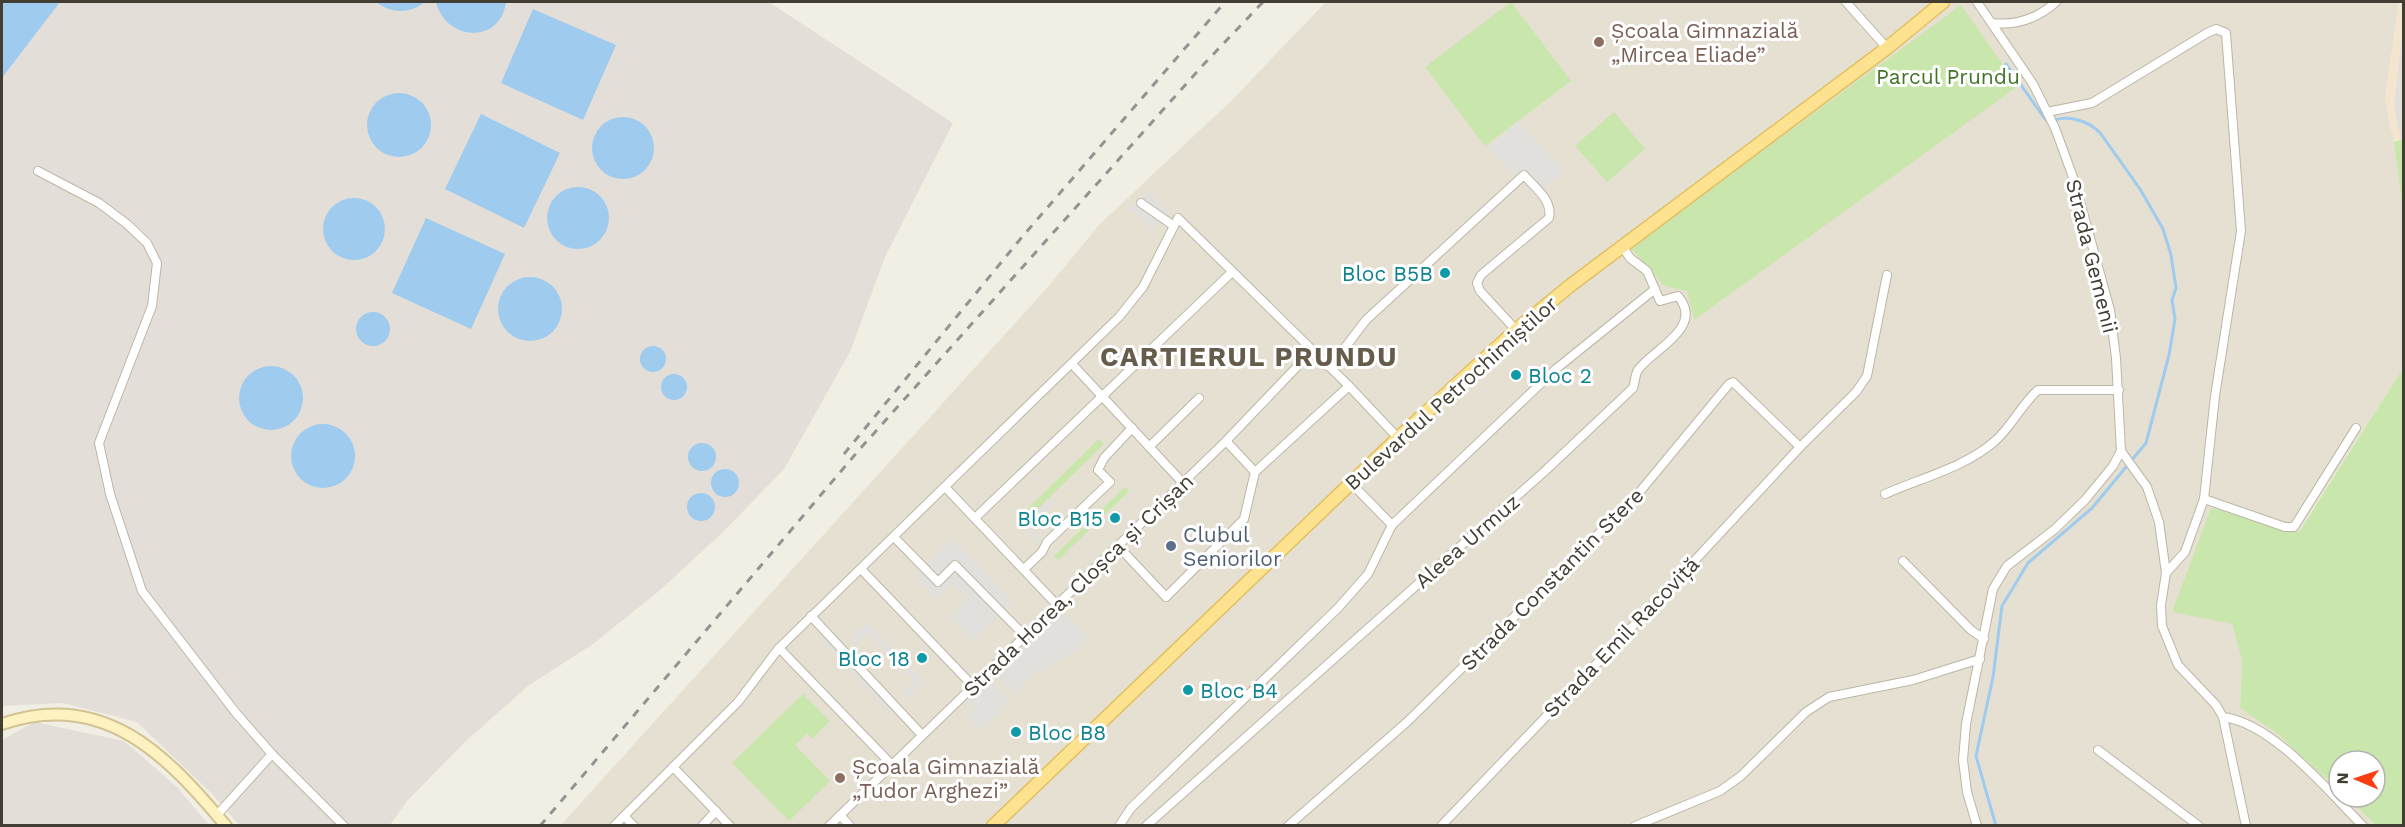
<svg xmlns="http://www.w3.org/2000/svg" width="2405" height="827" viewBox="0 0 2405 827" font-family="'Work Sans',sans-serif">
  <rect width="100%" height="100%" fill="#f1eee3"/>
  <path fill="#e5e0d1" d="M1326 2H2399L2385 99 2394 142 2403 213V368L2298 532 2172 611 2232 624 2242 661 2240 708 2279 735 2339 791V797H2346L2376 825 560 826 1047 288 1100 224 1231 101Z"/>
  <path fill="#f4e5ce" d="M2399 2H2403V139L2394 142 2385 99Z"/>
  <g fill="#e3dfd8">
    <path d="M60 2H769L953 123 885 257 850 352 784 469 722 533 659 591 593 644 528 686 466 741 407 801 390 825H239L212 794 137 722 63 703 2 706V78Z"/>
    <path d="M35 722 124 741 176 786 209 825H2V740Z"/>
  </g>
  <g fill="#c9e6ac">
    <path d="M1511 2 1571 81 1485 146 1425 67Z"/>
    <path d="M1961 5 2018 86 1694 320 1687 291 1664 286 1631 248Z"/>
    <path d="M1614 112 1645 149 1607 182 1575 146Z"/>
    <path d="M2403 139V213L2394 142Z"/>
    <path d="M2403 368V825H2376L2346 797H2375V761H2339V791L2279 735 2240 708 2242 661 2232 624 2172 612 2211 508 2299 532Z"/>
    <path d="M1099 439 1104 444 1022 524 1017 519Z"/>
    <path d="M1125 487 1129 491 1058 560 1054 556Z"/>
    <path d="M803 694 830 721 812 739 807 733 795 745 830 781 789 821 732 763Z"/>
  </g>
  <g fill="#e2e0dc">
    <path d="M2403 27 2404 139H2401L2394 106Z"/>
    <path d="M1518 121 1564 171 1535 197 1489 147Z"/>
    <path d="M1148 191 1170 212 1153 230 1130 209Z"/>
    <path d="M1051 498 1055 502 1030 527 1043 540 1039 543 1023 527Z"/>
    <path d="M952 538 1013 601 974 640 951 617 968 599 953 583 936 599 914 576Z"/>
    <path d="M1060 608 1089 639 1072 654 1034 674 1015 693 994 672Z"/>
    <path d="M867 622 925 681 907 699 902 694 914 681 868 633 854 645 849 640Z"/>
    <path d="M825 634 898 711 892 716 820 639Z"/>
    <path d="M989 678 1011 701 980 731 968 718 975 711 966 701Z"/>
  </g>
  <g fill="#9fcbef">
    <path d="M2 2H60L2 78Z"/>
    <path d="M376 2H425C410 14 392 14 376 2Z"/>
    <path d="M436 2H506C501 44 446 42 436 2Z"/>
    <path d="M533 9 616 45 583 120 501 83Z"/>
    <circle cx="399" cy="125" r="32"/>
    <path d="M481 114 560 153 524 228 445 189Z"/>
    <circle cx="623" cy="148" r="31"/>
    <circle cx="578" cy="218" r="31"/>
    <circle cx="354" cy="229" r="31"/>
    <path d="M426 218 505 254 471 329 392 293Z"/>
    <circle cx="530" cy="309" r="32"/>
    <circle cx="373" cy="329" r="17"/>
    <circle cx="653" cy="359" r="13"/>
    <circle cx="271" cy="398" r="32"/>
    <circle cx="674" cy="387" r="13"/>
    <circle cx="323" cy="456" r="32"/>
    <circle cx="702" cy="457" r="14"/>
    <circle cx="725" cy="483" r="14"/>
    <circle cx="701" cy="507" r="14"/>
  </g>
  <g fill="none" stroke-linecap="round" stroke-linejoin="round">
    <path stroke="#9fcbef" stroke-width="3" d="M1996 826 1976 756 1993 677 2002 606 2028 563 2092 508 2146 443 2169 355 2175 319 2172 300 2176 288 2171 255 2163 229 2140 189 2101 134C2089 120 2066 114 2049 122L2045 119 2006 64"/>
    <defs>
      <g id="street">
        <path d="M1846 2 1887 48"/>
        <path d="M1977 2 2033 84 2055 128 2074 180 2110 310 2116 358 2121 451 2147 487 2159 522 2166 573 2161 605 2162 626 2178 665 2216 705 2223 717 2246 826"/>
        <path d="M1992 23C2017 26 2038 18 2056 2"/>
        <path d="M2047 112 2092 103 2207 33 2216 29 2226 33 2241 231 2215 396 2204 499 2185 552 2166 573"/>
        <path d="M38 171 99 203 127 224 147 243 157 263 152 306 99 443 110 494 142 591 236 713 272 754 344 826"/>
        <path d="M1141 203 1174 226"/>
        <path d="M1072 364 1183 483"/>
        <path d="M1327 366 1337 358 1366 320 1524 175C1535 188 1553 200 1549 218L1481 275 1477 283 1480 291 1516 330"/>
        <path d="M1226 441 1255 472"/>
        <path d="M1149 447 1199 398"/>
        <path d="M945 487 1057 605"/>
        <path d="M1885 494C1921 478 1966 467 1995 441 2012 426 2021 405 2038 390H2119"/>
        <path d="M2204 499 2285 527H2294L2356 428"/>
        <path d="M975 518 1232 272"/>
        <path d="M1392 525 1556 369 1655 289"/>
        <path d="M894 537 938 582 955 565 1025 636"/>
        <path d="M1118 546 1166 597 1244 519 1255 472 1349 386"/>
        <path d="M1903 561 1971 630 1984 639"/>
        <path d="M861 569 973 686"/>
        <path d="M1024 569 1042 552 1047 542 1110 482 1098 470 1104 458 1132 428"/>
        <path d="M811 616 922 735"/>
        <path d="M779 648 892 765"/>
        <path d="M2223 717C2273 723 2329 792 2363 826"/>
        <path d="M2098 750 2199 826"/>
        <path d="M673 767 730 826"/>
        <path d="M217 815 272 754"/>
        <path d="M840 815 850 826"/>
        <path d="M624 816 634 826"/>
        <path d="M614 826 738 702 779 648 1119 317 1143 287 1178 218 1349 386 1398 438"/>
        <path d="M702 826 716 811"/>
        <path d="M829 826 1226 441 1312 351"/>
        <path d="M1119 826 1131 808 1338 608 1368 574 1392 525 1351 483"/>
        <path d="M1146 826 1545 471 1633 388C1635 383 1635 374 1638 370 1653 349 1705 328 1678 296L1660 301 1647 271 1630 258 1622 246"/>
        <path d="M1288 826 1407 722 1633 500 1729 384 1733 382 1736 385 1800 447"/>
        <path d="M1441 826 1672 585 1800 447 1856 392 1867 376 1887 275"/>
        <path d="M1635 826 1720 791 1741 776 1806 712 1829 697 1913 680 1980 659"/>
        <path d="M1977 826 1967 792 1963 760 1966 724 1993 589 2007 566 2055 529 2085 500 2113 466 2121 451"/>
      </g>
      <path id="secondary" d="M2 724C103 689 166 754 226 826"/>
      <path id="primary" d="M993 826 1398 438 1516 330 1571 285 1887 48 1943 2"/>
    </defs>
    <use href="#street" stroke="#bdb6a6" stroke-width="10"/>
    <use href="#secondary" stroke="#d2c393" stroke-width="14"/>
    <use href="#primary" stroke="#e2c061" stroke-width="15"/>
    <use href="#street" stroke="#fff" stroke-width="8"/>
    <use href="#secondary" stroke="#fef2c1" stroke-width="10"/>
    <use href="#primary" stroke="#fde390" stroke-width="12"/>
    <g stroke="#939393" stroke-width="3" stroke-dasharray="8 8" stroke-linecap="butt">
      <path d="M844 454 1022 237 1225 2"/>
      <path d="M540 826 859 450 1204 64 1263 2"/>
    </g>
  </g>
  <g fill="#8d6e63" stroke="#fff" stroke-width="2">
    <circle cx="1599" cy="42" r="6"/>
    <circle cx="840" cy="778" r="6"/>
  </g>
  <g fill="#0f9aa8" stroke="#fff" stroke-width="2">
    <circle cx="1445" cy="273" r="6"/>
    <circle cx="1516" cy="375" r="6"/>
    <circle cx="1115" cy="518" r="6"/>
    <circle cx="922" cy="658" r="6"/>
    <circle cx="1188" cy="690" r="6"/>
    <circle cx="1016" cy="732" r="6"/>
  </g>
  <circle fill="#5c6f8a" stroke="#fff" stroke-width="2" cx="1171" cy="546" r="6"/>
  <g text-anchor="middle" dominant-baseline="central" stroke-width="6" stroke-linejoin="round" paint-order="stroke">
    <g font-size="21" fill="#785e54" stroke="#fff" text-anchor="start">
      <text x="1611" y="30">Școala Gimnazială<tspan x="1611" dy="24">„Mircea Eliade”</tspan></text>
      <text x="852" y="766">Școala Gimnazială<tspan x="852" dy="24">„Tudor Arghezi”</tspan></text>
    </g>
    <g font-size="21" fill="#427428" stroke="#fff">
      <text x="1948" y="76">Parcul Prundu</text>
    </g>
    <g font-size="21" fill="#433e33" stroke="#fff">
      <text transform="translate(2092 256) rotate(76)">Strada Gemenii</text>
      <text transform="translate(1451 393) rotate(-42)">Bulevardul Petrochimiștilor</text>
      <text transform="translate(1467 541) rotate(-41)">Aleea Urmuz</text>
      <text transform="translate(1552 579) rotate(-45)">Strada Constantin Stere</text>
      <text transform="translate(1078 585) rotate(-44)">Strada Horea, Cloșca și Crișan</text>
      <text transform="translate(1621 637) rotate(-46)">Strada Emil Racoviță</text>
    </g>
    <g font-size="21" fill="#0d838f" stroke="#fff" text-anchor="end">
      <text x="1433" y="273">Bloc B5B</text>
      <text x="1528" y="375" text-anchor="start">Bloc 2</text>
      <text x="1103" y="518">Bloc B15</text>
      <text x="910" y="658">Bloc 18</text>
      <text x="1200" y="690" text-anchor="start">Bloc B4</text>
      <text x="1028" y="732" text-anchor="start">Bloc B8</text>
    </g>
    <g font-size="21" fill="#4e5e75" stroke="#fff" text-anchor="start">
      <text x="1183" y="534">Clubul<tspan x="1183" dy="24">Seniorilor</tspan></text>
    </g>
    <g font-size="27" font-weight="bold" letter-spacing="1.5" fill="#665c4b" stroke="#fff">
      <text x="1249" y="357">CARTIERUL PRUNDU</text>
    </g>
  </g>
  <rect width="2405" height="827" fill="none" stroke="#433e33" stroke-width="6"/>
  <g transform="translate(2357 779) rotate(272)"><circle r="28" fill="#ffffff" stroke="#b4b2ad" stroke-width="1.5"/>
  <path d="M0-4.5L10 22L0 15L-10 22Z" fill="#f83f13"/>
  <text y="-9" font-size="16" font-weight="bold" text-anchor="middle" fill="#433e33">N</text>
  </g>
</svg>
